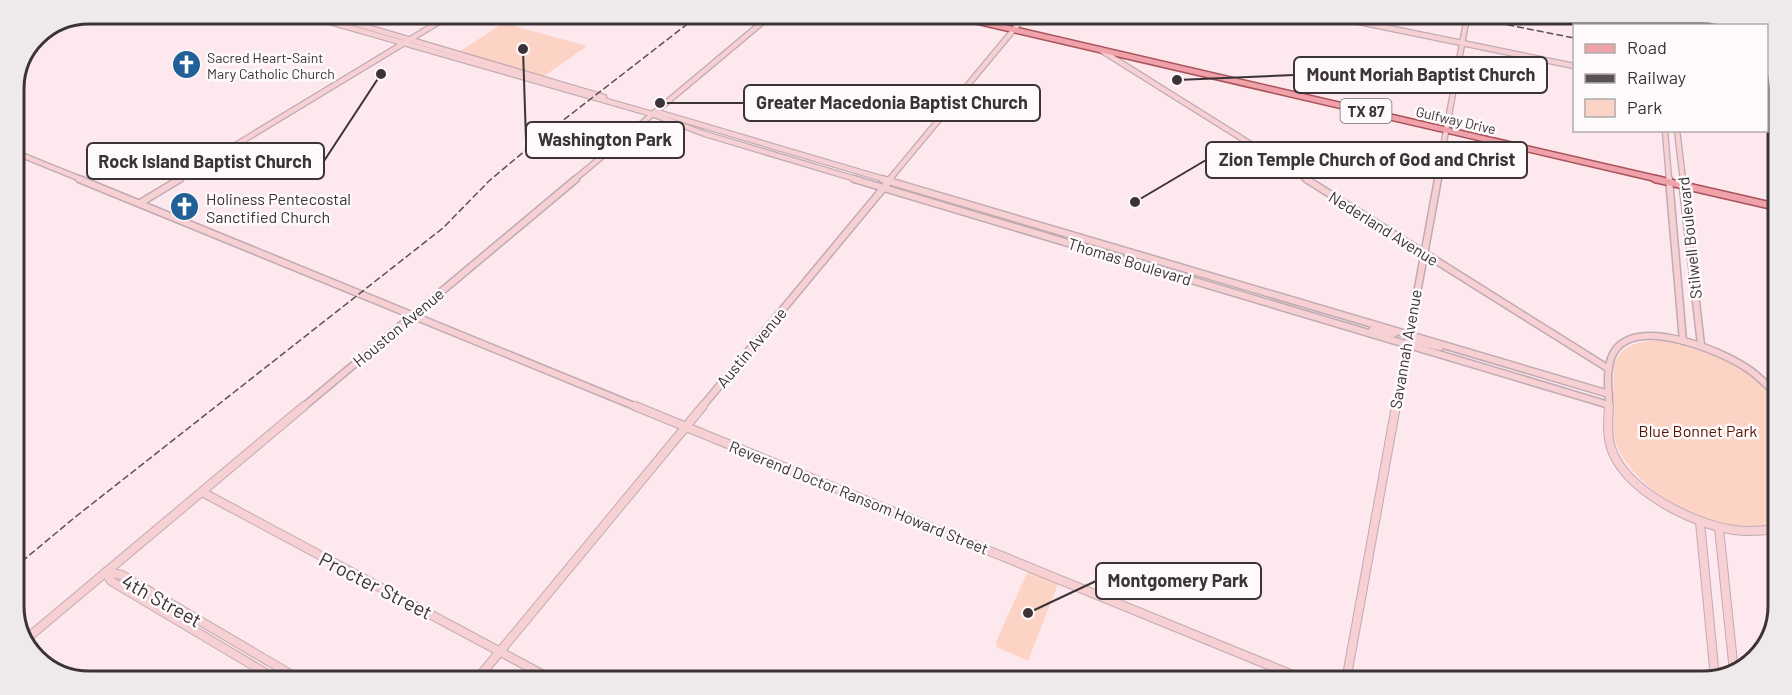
<svg xmlns="http://www.w3.org/2000/svg" width="1792" height="695" viewBox="0 0 1792 695" font-family="Barlow,sans-serif">
  <rect width="100%" height="100%" fill="#fde8ee"/>
  <g fill="#fcd3c5">
    <path d="M503 23 587 46 544 76 459 52Z"/>
    <path d="M1665 340C1710 346 1747 367 1776 401L1775 523C1726 546 1625 488 1614 437 1610 419 1614 384 1614 364 1624 341 1644 341 1665 340Z"/>
    <path d="M1031 572 1058 584 1028 661 997 647 996 642 1027 573Z"/>
  </g>
  <g fill="none" stroke-linecap="round" stroke-linejoin="round">
    <path stroke="#b498c4" stroke-width="4" d="M1766 86 1778 89"/>
    <defs>
      <g id="secondary-far2">
        <path d="M302 14 652 114 705 134 859 180"/>
        <path d="M323 14 604 97"/>
        <path d="M1335 17 1574 66"/>
        <path d="M1099 49 1308 180"/>
        <path d="M1766 106 1778 108"/>
        <path d="M657 112 887 180"/>
        <path d="M1665 130 1669 180"/>
        <path d="M1677 130 1683 180"/>
        <path d="M14 152 83 180"/>
        <path d="M178 180 452 14"/>
        <path d="M574 180 771 15"/>
        <path d="M889 180 1025 16"/>
        <path d="M1437 180 1467 17"/>
      </g>
      <g id="secondary-far1">
        <path d="M79 179 639 408"/>
        <path d="M854 179 1609 405"/>
        <path d="M882 179 1609 394"/>
        <path d="M1306 179 1609 369"/>
        <path d="M1669 179 1683 341"/>
        <path d="M1682 179 1701 345"/>
        <path d="M140 203 180 179"/>
        <path d="M1372 330 1394 334"/>
        <path d="M1407 344 1413 341 1440 347"/>
        <path d="M302 408 576 179"/>
        <path d="M701 408 891 179"/>
        <path d="M1396 408 1438 179"/>
        <path d="M1609 408C1609 389 1604 365 1616 349 1641 318 1719 350 1745 367 1757 374 1766 384 1776 394"/>
      </g>
      <g id="secondary">
        <path d="M635 406 1305 680"/>
        <path d="M1609 406C1608 420 1607 435 1611 448 1625 490 1692 524 1734 530 1748 532 1761 531 1775 529"/>
        <path d="M202 492 551 679"/>
        <path d="M1700 522 1715 678"/>
        <path d="M1719 528 1734 672"/>
        <path d="M106 572 122 575 297 678"/>
        <path d="M106 572 111 581 274 678"/>
        <path d="M25 640 304 406"/>
        <path d="M478 678 703 406"/>
        <path d="M1346 681 1396 406"/>
      </g>
      <path id="primary-far1" d="M955 16 1662 180"/>
      <path id="primary" d="M1655 179 1777 207"/>
    </defs>
    <use href="#secondary-far2" stroke="#c0abb2" stroke-width="7"/>
    <use href="#secondary-far1" stroke="#c0abb2" stroke-width="9"/>
    <use href="#secondary" stroke="#c0abb2" stroke-width="10"/>
    <use href="#primary-far1" stroke="#aa535b" stroke-width="8"/>
    <use href="#primary" stroke="#aa535b" stroke-width="9"/>
    <use href="#secondary-far2" stroke="#f7d0d4" stroke-width="4.5"/>
    <use href="#secondary-far1" stroke="#f7d0d4" stroke-width="6"/>
    <use href="#secondary" stroke="#f7d0d4" stroke-width="8"/>
    <use href="#primary-far1" stroke="#efa2a9" stroke-width="5"/>
    <use href="#primary" stroke="#efa2a9" stroke-width="6"/>
    <g stroke="#5b5154" stroke-width="1.5" stroke-dasharray="7 3" stroke-linecap="butt">
      <path d="M1468 17 1574 38"/>
      <path d="M1766 78 1777 80"/>
      <path d="M14 568 74 518 443 228 489 181 539 139 699 15"/>
    </g>
  </g>
  <defs>
    <symbol id="church-disc" viewBox="-11 -11 22 22"><circle r="9.5" fill="#226198" stroke="#fefafb"/><path d="M-1.2-6h2.4v3.5h3.3v2.4h-3.3V6h-2.4V-.1h-3.3v-2.4h3.3Z" fill="#fff"/></symbol>
  </defs>
  <g fill-rule="evenodd">
    <use href="#church-disc" x="170" y="48" width="33" height="33"/>
    <use href="#church-disc" x="168" y="190" width="33" height="33"/>
  </g>
  <g text-anchor="middle" dominant-baseline="central" stroke-width="5" stroke-linejoin="round" paint-order="stroke">
    <g font-size="14" fill="#3b3336" stroke="#fefafb" text-anchor="start">
      <text x="207" y="57">Sacred Heart-Saint<tspan x="207" dy="16">Mary Catholic Church</tspan></text>
    </g>
    <g font-size="14" fill="#3b3336" stroke="#fefafb">
      <text transform="translate(1456 120) rotate(13)">Gulfway Drive</text>
    </g>
    <rect fill="#fefafb" stroke="#766f71" stroke-width="1.5" x="1340.5" y="99" width="51" height="24" rx="4.5"/>
    <g font-size="15" font-weight="bold" fill="#3b3336">
      <text x="1366" y="111">TX 87</text>
    </g>
    <g font-size="16" fill="#3b3336" stroke="#fefafb" text-anchor="start">
      <text x="206" y="198">Holiness Pentecostal<tspan x="206" dy="18">Sanctified Church</tspan></text>
    </g>
    <g font-size="16" fill="#3b3336" stroke="#fefafb">
      <text transform="translate(1384 228) rotate(32)">Nederland Avenue</text>
      <text transform="translate(1689 238) rotate(-96)">Stilwell Boulevard</text>
      <text transform="translate(1130 261) rotate(17)">Thomas Boulevard</text>
      <text transform="translate(398 327) rotate(-40)">Houston Avenue</text>
      <text transform="translate(751 347) rotate(-50)">Austin Avenue</text>
      <text transform="translate(1405 349) rotate(-80)">Savannah Avenue</text>
      <text transform="translate(859 497) rotate(22)">Reverend Doctor Ransom Howard Street</text>
    </g>
    <g font-size="16" fill="#541400" stroke="#fefafb">
      <text x="1698" y="430">Blue Bonnet Park</text>
    </g>
    <g font-size="20" fill="#3b3336" stroke="#fefafb">
      <text transform="translate(376 585) rotate(27)">Procter Street</text>
      <text transform="translate(162 600) rotate(29)">4th Street</text>
    </g>
  </g>
  <path d="M0 0H1792V695H0ZM89 24H1703A65 65 0 0 1 1768 89V606A65 65 0 0 1 1703 671H89A65 65 0 0 1 24 606V89A65 65 0 0 1 89 24Z" fill="#eeeaeb" fill-rule="evenodd"/>
  <path fill="none" stroke="#3b3336" stroke-width="3" d="M89 24H1703A65 65 0 0 1 1768 89V606A65 65 0 0 1 1703 671H89A65 65 0 0 1 24 606V89A65 65 0 0 1 89 24Z"/>
  <path fill="none" stroke="#3b3336" stroke-width="2" d="M1177 80L1294 75M660 103L744 103M523 49L526 140M1135 202L1206 160M381 74L324 161M1028 613L1096 581"/>
  <g fill="#3b3336" stroke="#fefafb" stroke-width="2">
    <circle cx="1177" cy="80" r="6"/>
    <circle cx="660" cy="103" r="6"/>
    <circle cx="523" cy="49" r="6"/>
    <circle cx="1135" cy="202" r="6"/>
    <circle cx="381" cy="74" r="6"/>
    <circle cx="1028" cy="613" r="6"/>
  </g>
  <g fill="#fefafb" stroke="#3b3336" stroke-width="2">
    <rect x="1294" y="57" width="253" height="36" rx="6"/>
    <rect x="744" y="85" width="296" height="36" rx="6"/>
    <rect x="526" y="122" width="158" height="36" rx="6"/>
    <rect x="1206" y="142" width="321" height="36" rx="6"/>
    <rect x="87" y="143" width="237" height="36" rx="6"/>
    <rect x="1096" y="563" width="165" height="36" rx="6"/>
  </g>
  <g font-size="18" text-anchor="middle" font-weight="bold" fill="#3b3336">
    <text x="1421" y="81">Mount Moriah Baptist Church</text>
    <text x="892" y="109">Greater Macedonia Baptist Church</text>
    <text x="605" y="146">Washington Park</text>
    <text x="1367" y="166">Zion Temple Church of God and Christ</text>
    <text x="205" y="168">Rock Island Baptist Church</text>
    <text x="1178" y="587">Montgomery Park</text>
  </g>
  <rect x="1573" y="24" width="195" height="108" fill="#fefafb" stroke="#b0aaac" stroke-width="1.5"/>
  <rect x="1585" y="44" width="30" height="9" fill="#efa2a9" stroke="#b0aaac" stroke-width="1.5"/>
  <text x="1627" y="54" font-size="18" fill="#3b3336">Road</text>
  <rect x="1585" y="74" width="30" height="9" fill="#5b5154" stroke="#b0aaac" stroke-width="1.5"/>
  <text x="1627" y="84" font-size="18" fill="#3b3336">Railway</text>
  <rect x="1585" y="99" width="30" height="18" fill="#fcd3c5" stroke="#b0aaac" stroke-width="1.5"/>
  <text x="1627" y="114" font-size="18" fill="#3b3336">Park</text>
</svg>
